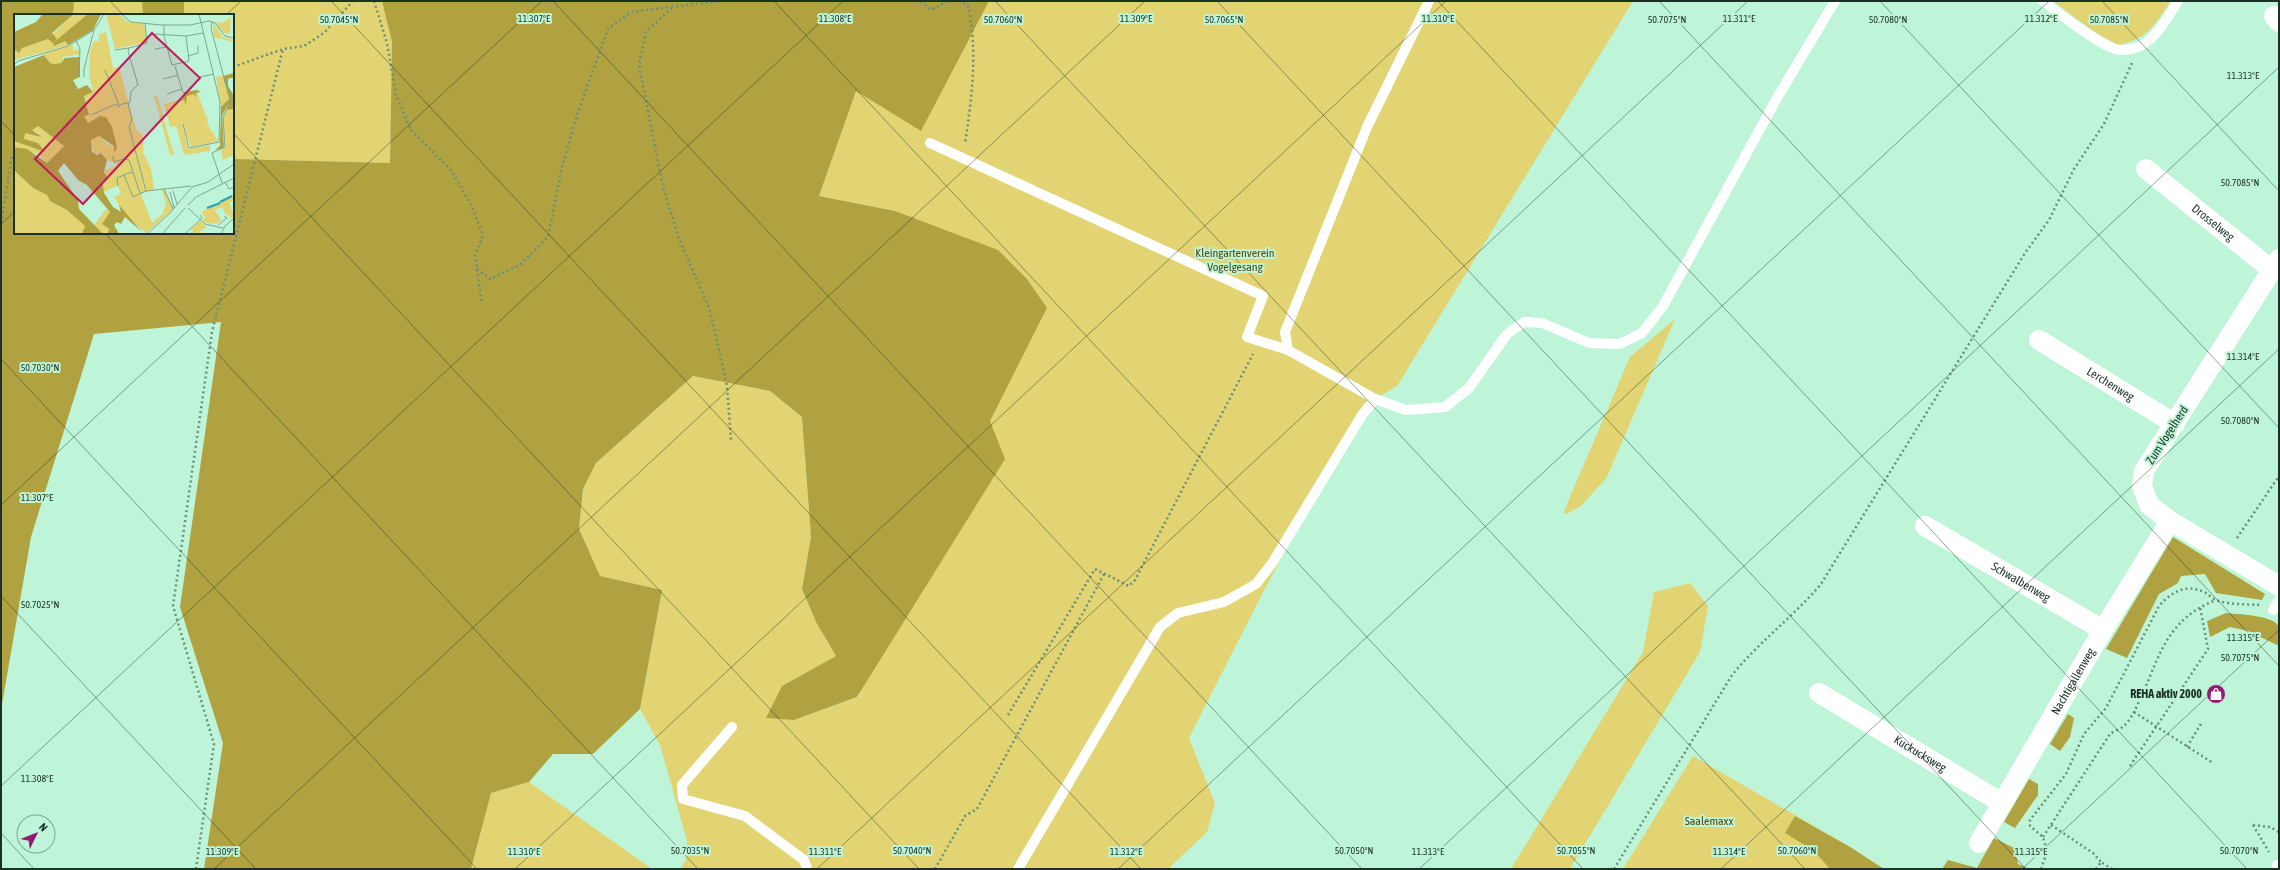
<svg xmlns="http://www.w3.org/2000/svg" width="2280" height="870" viewBox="0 0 2280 870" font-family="'Asap Condensed',sans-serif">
  <rect width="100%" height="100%" fill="#bef5d8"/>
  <g fill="#e2d473">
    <path d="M74 1H142L143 15H73Z"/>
    <path d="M184 1H382L392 42 390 163 233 159V15H184Z"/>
    <path d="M989 1H1633L1397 386 1365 405 1262 594 1189 738 1215 803 1207 832 1168 869H680L686 860 687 841 660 745 640 709 662 590 600 576 579 529 583 489 596 463 693 376 770 391 802 417 811 537 802 589 816 622 836 656 782 686 794 720 858 697 990 421 1047 308 895 211 819 196 856 91 986 5Z"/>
    <path d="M2053 1H2171C2154 25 2148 39 2118 45L2093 31Z"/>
    <path d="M1675 319 1607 477 1581 506 1566 514 1564 512 1567 504 1630 357Z"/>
    <path d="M1690 583 1708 606 1700 652 1570 869H1511L1643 652 1654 592Z"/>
    <path d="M1693 756 1850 847 1884 869H1623Z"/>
    <path d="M529 782 652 869H471L491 793Z"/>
  </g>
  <g fill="#b0a240">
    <path d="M1 1H74L73 15H15V233H233V159L390 163 392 42 382 1H989L921 131 856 91 819 196 895 211 998 250 1027 279 1047 308 990 421 1005 459 857 697 794 720 766 718 782 686 836 656 816 622 802 589 811 537 802 417 770 391 693 376 596 463 583 489 579 529 600 576 662 590 640 709 593 754H553L529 782 491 793 471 869H204L223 743 180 607 221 322 94 334 31 537 1 710Z"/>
    <path d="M142 1H184V15H143Z"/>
    <path d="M2173 537 2265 594 2262 600 2216 593 2205 574 2181 576 2178 583 2159 594 2127 658 2106 649Z"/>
    <path d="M2226 613C2236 614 2275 615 2279 627 2280 632 2279 641 2279 646L2248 631 2230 627 2210 637 2207 621Z"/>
    <path d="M2068 714 2074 718 2070 737 2060 751 2050 744Z"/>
    <path d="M2029 779 2038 784V795L2015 828 2004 822Z"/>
    <path d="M1795 816 1850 847 1884 869H1830L1814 851 1785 833Z"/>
    <path d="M1994 838 2014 848 2018 864 2030 869H1942L1948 860 1977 868Z"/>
  </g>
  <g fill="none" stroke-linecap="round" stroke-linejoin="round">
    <g stroke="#6a8f7c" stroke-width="2.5" stroke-dasharray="2 3" stroke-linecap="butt">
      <path d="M374 1 387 43 396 95 411 130 451 170 471 205 483 235 475 257 482 303"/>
      <path d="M921 1 931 10 948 1"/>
      <path d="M959 1 968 5C978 52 972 96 965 144"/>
      <path d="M672 8 646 32 639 65 663 187 679 239 709 308 716 336 727 386 731 440"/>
      <path d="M233 67 283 49 304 46 324 33 353 1"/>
      <path d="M1 223 12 156 15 153"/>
      <path d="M477 269 490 279 521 264 548 237 562 167 578 112 608 29 631 12 719 1"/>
      <path d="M2237 538 2279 476"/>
      <path d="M2134 712 2213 763"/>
      <path d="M1008 715 1095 569 1129 586 1135 580 1253 354"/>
      <path d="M2187 747 2202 722"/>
      <path d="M2130 766 2208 649 2200 607"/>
      <path d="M2051 825 2093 853 2101 862"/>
      <path d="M2253 825 2269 852"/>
      <path d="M2253 825 2270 827 2279 832"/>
      <path d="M2043 837 2110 734C2114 731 2121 729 2125 725 2133 717 2137 705 2142 695 2161 652 2168 619 2216 600"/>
      <path d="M196 869 214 744 173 606 212 332 283 49"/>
      <path d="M935 869 965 816 977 809 1104 574"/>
      <path d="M1614 869 1732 675C1759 642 1793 617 1821 584L2025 253 2049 220 2074 169 2104 124 2132 63"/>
      <path d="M2041 869 2047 852 2043 837 2030 826V820L2066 774 2084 734 2106 708 2159 606C2173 591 2186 583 2206 593 2209 595 2213 599 2216 600 2229 605 2247 604 2260 605"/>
      <path d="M2096 869 2101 862 2112 869"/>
    </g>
    <g stroke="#fff" stroke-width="10">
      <path d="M1429 1 1367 127 1285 332 1288 350 1375 399 1406 410 1445 407 1469 388 1507 334 1524 322 1542 323 1589 343 1620 344 1642 333 1663 306 1777 98 1835 1"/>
      <path d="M2043 1C2059 13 2102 48 2120 50 2128 50 2138 48 2144 44 2158 35 2169 15 2178 1"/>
      <path d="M930 143 1263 296 1247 337 1288 350"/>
      <path d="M2273 610 2279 600"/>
      <path d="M732 727 682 785 683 799 745 816 804 860 807 869"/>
      <path d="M2277 865 2279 866"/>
      <path d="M1018 869 1160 627 1178 613 1224 602 1256 584 1273 562 1362 415 1375 399"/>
    </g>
    <g stroke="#fff" stroke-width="20">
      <path d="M2274 16 2279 22"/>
      <path id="s1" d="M2146 169 2272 270"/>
      <path d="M2279 259 2144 471 2142 486 2149 505 2170 521 2279 586"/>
      <path id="s2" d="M2039 340 2175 424"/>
      <path id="s3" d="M1925 526 2103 630"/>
      <path id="s4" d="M1819 693 2002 803"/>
      <path id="s5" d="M1979 843 2103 630 2170 521"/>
    </g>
  </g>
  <path fill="none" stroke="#1c3126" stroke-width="1" stroke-opacity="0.45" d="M110 1 123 15M331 1 1141 869M553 1 1362 869M774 1 1583 869M995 1 1805 869M1217 1 2026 869M1438 1 2247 869M1659 1 2279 666M1880 1 2279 428M2102 1 2279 191M226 15 241 1M1 121 15 136M233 133 919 869M1 224 15 211M105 233 698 869M1 359 477 869M1 505 542 1M1 596 256 869M1 786 843 1M1 833 34 869M214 869 1145 1M515 869 1446 1M817 869 1748 1M1118 869 2049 1M1419 869 2279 67M1721 869 2279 349M2022 869 2279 630"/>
  <defs>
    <symbol id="shop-disc" viewBox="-11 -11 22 22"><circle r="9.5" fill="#941974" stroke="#bef5d8"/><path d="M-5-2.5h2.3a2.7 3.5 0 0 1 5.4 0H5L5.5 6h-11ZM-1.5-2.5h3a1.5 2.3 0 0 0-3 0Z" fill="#fff"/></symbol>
  </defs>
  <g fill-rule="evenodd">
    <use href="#shop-disc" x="2205" y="683" width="22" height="22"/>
  </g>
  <g text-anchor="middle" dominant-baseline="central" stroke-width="4" stroke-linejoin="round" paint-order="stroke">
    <g font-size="12" fill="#1c3126" stroke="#bef5d8">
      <text stroke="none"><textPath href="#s1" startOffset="86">Drosselweg</textPath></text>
      <text stroke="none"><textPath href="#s2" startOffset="84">Lerchenweg</textPath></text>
      <text transform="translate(2167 435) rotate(-57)">Zum Vogelherd</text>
      <text stroke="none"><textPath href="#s3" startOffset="111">Schwalbenweg</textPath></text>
      <text stroke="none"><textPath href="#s5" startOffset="187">Nachtigallenweg</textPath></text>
      <text stroke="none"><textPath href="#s4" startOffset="118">Kuckucksweg</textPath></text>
    </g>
    <g font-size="12" fill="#504914" stroke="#bef5d8">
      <text x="1235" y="253">Kleingartenverein<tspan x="1235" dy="14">Vogelgesang</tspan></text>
      <text x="1709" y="821">Saalemaxx</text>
    </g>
    <g font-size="12" font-weight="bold" fill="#1c3126" stroke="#bef5d8" text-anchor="end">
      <text x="2202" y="694">REHA aktiv 2000</text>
    </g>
  </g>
  <g transform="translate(14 14)">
    <rect width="220" height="220" fill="#bef5d8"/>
    <path d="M60 0H74L40 32 51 27 54 31 0 46V35L5 39 8 34 34 25ZM92 0H105L112 7 130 10 133 28 101 35ZM217 3 216 20 210 19 200 7 208 9ZM199 9 209 23 220 26V28L200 23ZM92 18 99 54 105 53 119 106 123 117 129 121V138L137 155 140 175 127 180 138 209 149 199 152 189 148 176H151L159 195 132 219 112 202 105 191 100 183 107 180 104 171 90 178 91 156 104 151 93 146 88 139 80 140 77 126 85 122 95 131 103 133 79 106 74 110 70 102 75 100 70 81 79 78 75 61 76 37 80 27H85V20ZM59 31V37L66 35V40L49 43 48 48 44 50 36 49 33 46 30 39ZM209 62 215 85 210 93H207L202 63ZM183 79 194 106 193 109 204 127 177 133 168 110 174 135 196 131V137L170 141 162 112 156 113 150 90 169 85V81ZM140 81 144 84 160 141H156ZM220 95V141L209 146 207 137 212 133 209 104 212 96ZM24 112 50 132 33 149 24 140 0 133V127L26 135 24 129 9 125 11 119 27 120 18 116ZM0 156 19 174 33 181 36 187 53 196 72 212 68 220H0ZM220 180V186L215 189 220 202 217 204 213 198 215 206 208 193 201 196 207 206 203 210 192 209 188 206 191 203 187 198ZM92 195 97 198 88 210 95 216 89 220 79 213ZM186 207 193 213 186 217 187 220H181L177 215Z" fill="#e2d473"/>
    <path d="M29 0H60L38 19 43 25 39 29 34 25 8 34 5 39 0 35V18L22 8ZM74 0H87L79 16 54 31 51 27 40 32 39 29ZM30 41 36 49 41 50 47 49 51 44 66 43V63L59 66 64 75 73 71 79 78 70 82 75 101 70 102 74 109 86 102 92 103 98 113 103 133 100 139V132L85 122 77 126 78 138 83 141 87 139 93 146 90 158 94 165 89 169 90 179 99 193 107 198 105 191 128 218 111 203 107 210 103 208 100 211 105 220H93L95 215 88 210 96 198 73 171 64 166 50 149 44 157 64 186 65 195 89 220H68L71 212 53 196 36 187 33 181 19 174 0 156V133L13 135 33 149 50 132 24 112 18 116 28 123 11 119 10 125 24 129 31 138 0 127V53ZM220 59V63L214 65V72L220 82V97V95L212 96 214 90 208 102 210 134 201 136 206 132 207 93 215 85 209 62ZM183 76 187 78 182 79V83L180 80 173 82 172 91 170 86 159 89 169 85 170 78Z" fill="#b0a240"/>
    <path fill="none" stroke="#18a5c9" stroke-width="2" d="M206 188 218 182M193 194 206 189"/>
    <path fill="none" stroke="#7da791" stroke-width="1" d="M107 0 117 8 147 11H176L195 7 201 9 211 22 220 24M198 8 197 14 211 68 218 84 209 103 211 133 198 139 208 169M150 11V22L158 51 175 47 172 22M139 20 172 22 189 19M62 27 66 35 65 63M141 35 153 33M101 36 115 34M174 42 184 39V32M0 51 4 47 54 32 80 16 90 0M161 52 169 79M91 56 105 91 116 88 117 77 124 71 114 37 115 34 133 29 131 9M70 63V55L80 16M186 63 200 60M149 65 164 61M153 80 168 75M114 89 118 105 115 113 132 177M77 101 102 90 104 93 106 92M169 110 175 134 205 128 206 88 185 0M99 142 100 148 110 145 115 146 126 179M110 161 119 183 132 177 177 172M211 168 215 175 220 173M104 172 103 164 117 158 119 160M150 175 159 195M159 177 163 190M156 178 160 194M174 191 182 183 220 164M174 194 191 210 209 214M204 211 213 204 210 202M133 220 155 200 178 173 194 168 220 150M148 220 171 194M171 220 188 204 186 201M207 220 211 212 220 204"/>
    <path fill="#c2185b" fill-opacity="0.15" stroke="#c2185b" stroke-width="2" d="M138 19 186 64 69 190 21 145Z"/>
    <rect width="220" height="220" fill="none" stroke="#1c3126" stroke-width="2"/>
  </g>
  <g font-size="10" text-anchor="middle" fill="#1c3126" stroke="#bef5d8" stroke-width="4" stroke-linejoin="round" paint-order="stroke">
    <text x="534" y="22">11.307°E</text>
    <text x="835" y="22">11.308°E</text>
    <text x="1136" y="22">11.309°E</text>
    <text x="1438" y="22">11.310°E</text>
    <text x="1739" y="22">11.311°E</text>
    <text x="2041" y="22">11.312°E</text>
    <text x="339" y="23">50.7045°N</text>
    <text x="1003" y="23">50.7060°N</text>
    <text x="1224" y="23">50.7065°N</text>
    <text x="1667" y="23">50.7075°N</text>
    <text x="1888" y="23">50.7080°N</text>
    <text x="2109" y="23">50.7085°N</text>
    <text x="2243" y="79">11.313°E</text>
    <text x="2240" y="186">50.7085°N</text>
    <text x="2243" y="360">11.314°E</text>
    <text x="40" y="371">50.7030°N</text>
    <text x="2240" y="424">50.7080°N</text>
    <text x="37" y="501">11.307°E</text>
    <text x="40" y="608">50.7025°N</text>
    <text x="2243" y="641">11.315°E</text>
    <text x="2240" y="661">50.7075°N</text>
    <text x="37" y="782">11.308°E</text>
    <text x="690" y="854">50.7035°N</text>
    <text x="912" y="854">50.7040°N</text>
    <text x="1354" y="854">50.7050°N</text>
    <text x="1576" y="854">50.7055°N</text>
    <text x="1797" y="854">50.7060°N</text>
    <text x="2239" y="854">50.7070°N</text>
    <text x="222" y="855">11.309°E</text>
    <text x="524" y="855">11.310°E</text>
    <text x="825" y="855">11.311°E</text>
    <text x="1126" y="855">11.312°E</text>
    <text x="1428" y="855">11.313°E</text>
    <text x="1729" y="855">11.314°E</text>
    <text x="2031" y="855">11.315°E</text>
  </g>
  <rect width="2280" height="870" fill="none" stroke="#1c3126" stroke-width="4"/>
  <g transform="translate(36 834) rotate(47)"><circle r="19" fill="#bef5d8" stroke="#7da791"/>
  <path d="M0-3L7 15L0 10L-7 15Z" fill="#941974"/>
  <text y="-6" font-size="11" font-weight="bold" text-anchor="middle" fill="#1c3126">N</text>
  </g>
</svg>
